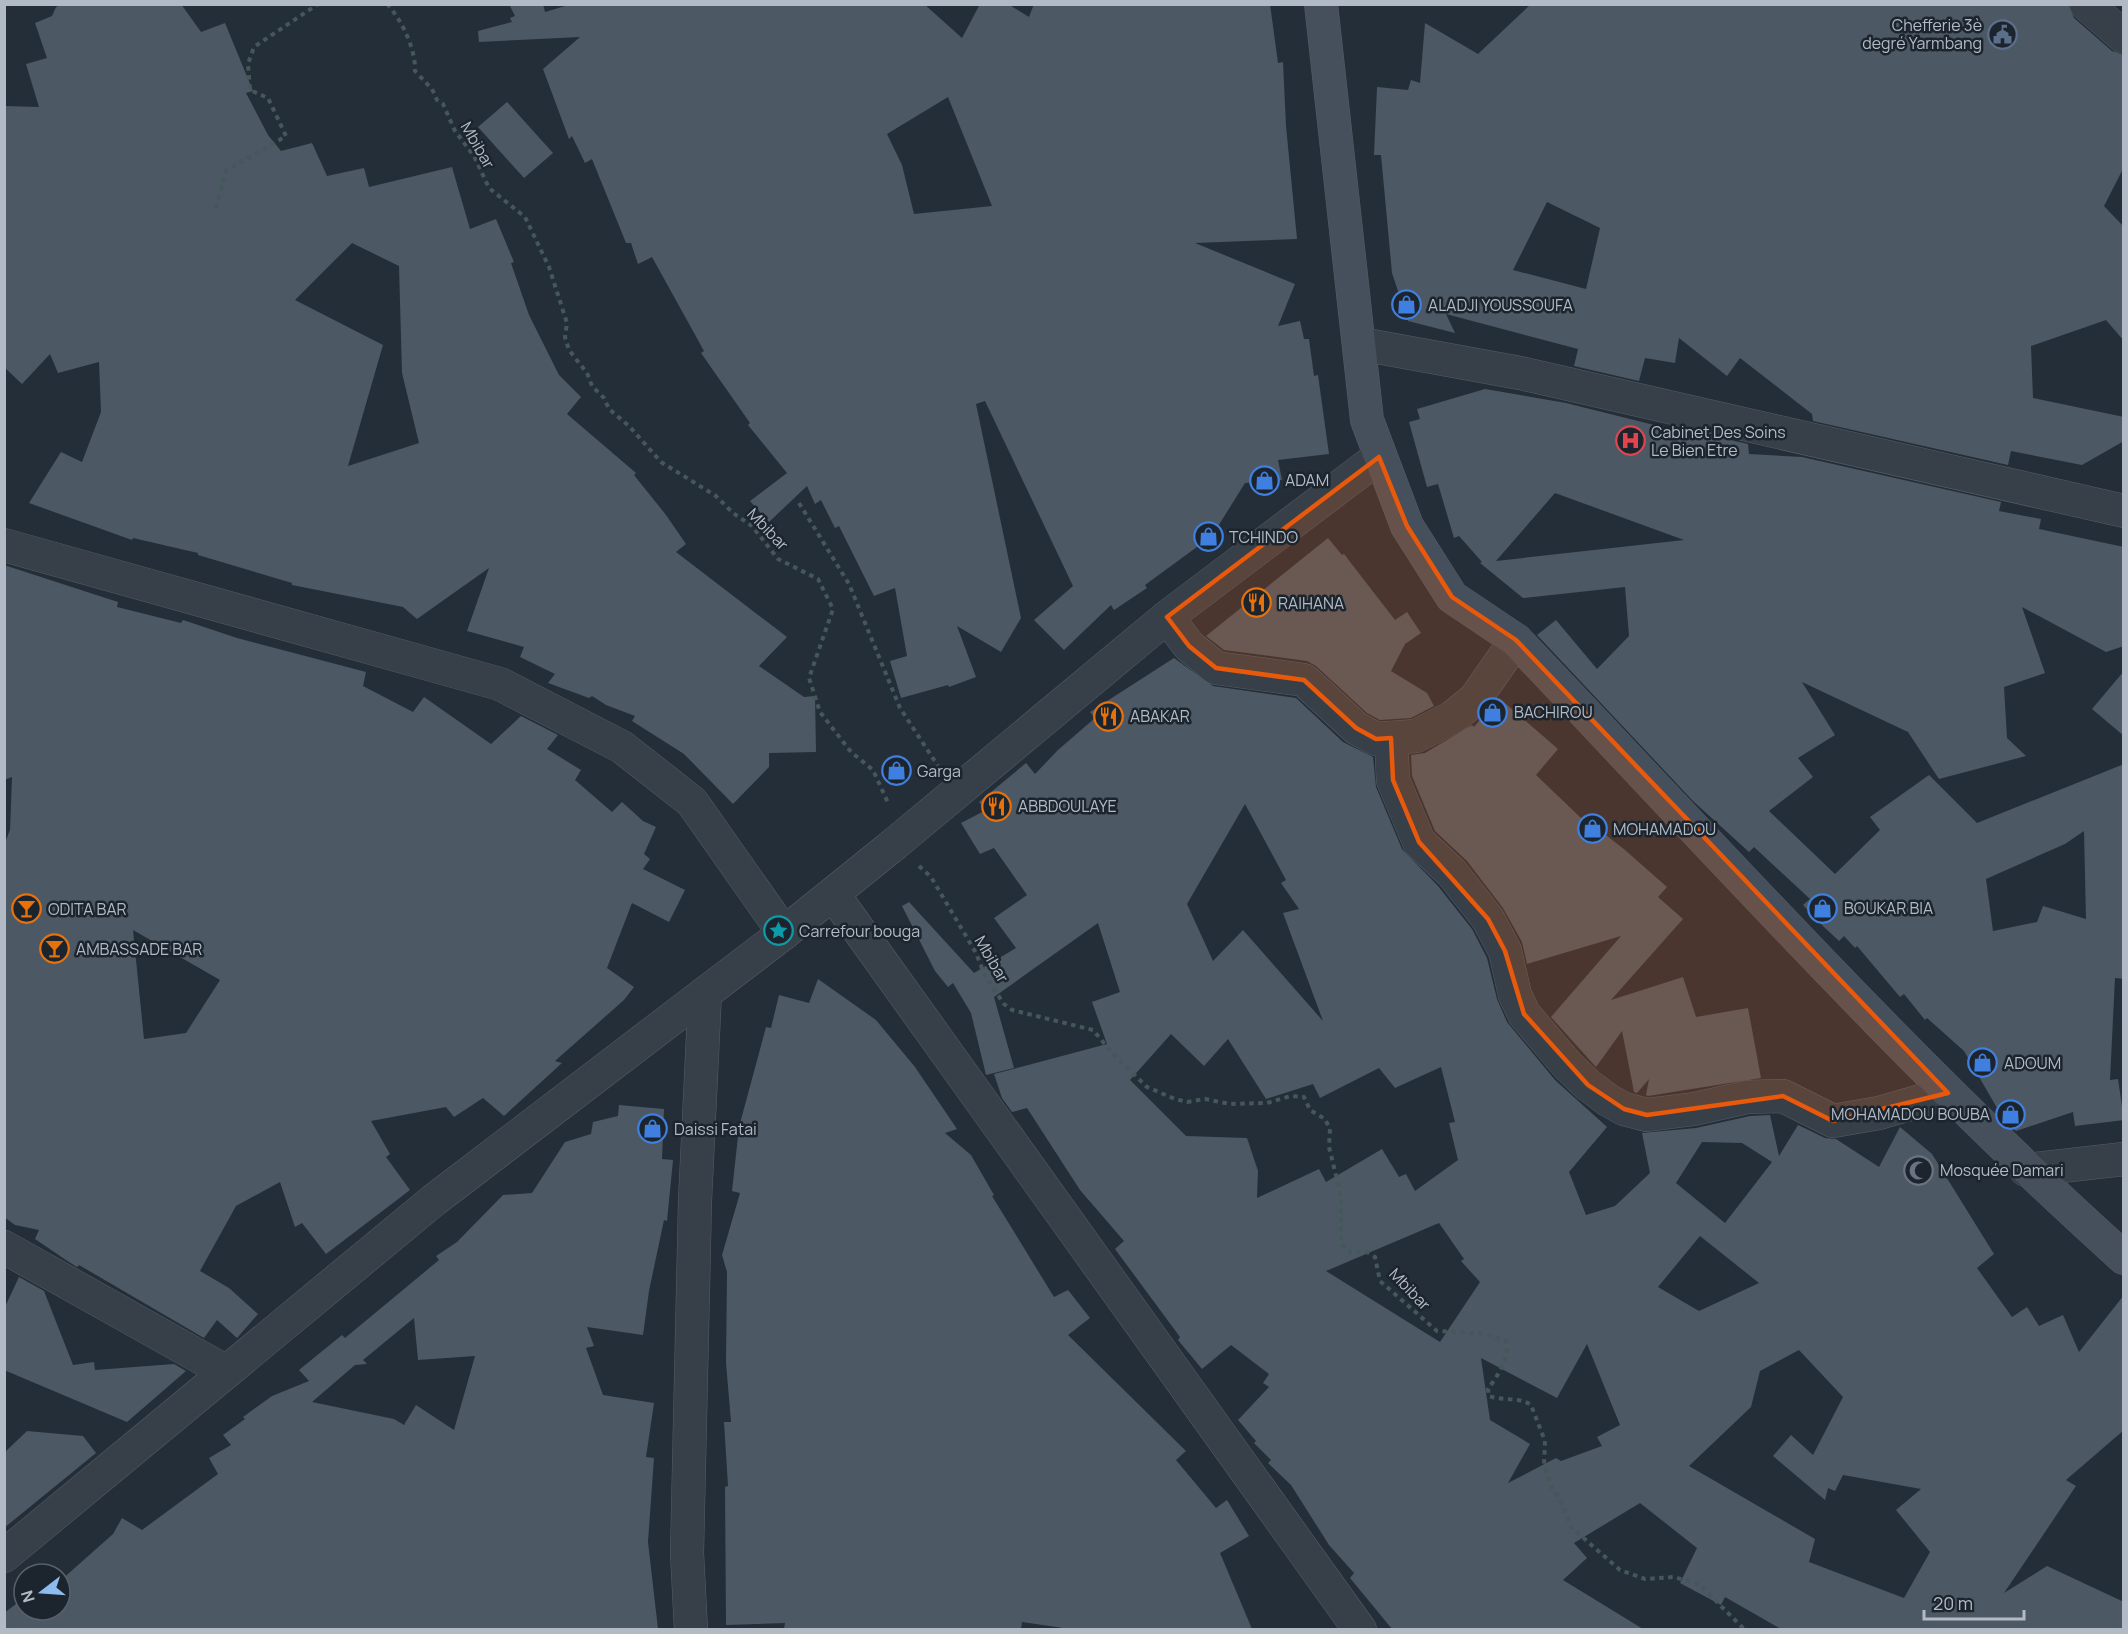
<svg xmlns="http://www.w3.org/2000/svg" width="2128" height="1634" viewBox="0 0 2128 1634" font-family="Manrope,sans-serif">
  <rect width="100%" height="100%" fill="#242e39"/>
  <g fill="#4c5864" fill-rule="evenodd">
    <path d="M63 4H181L201 32 225 23 253 91 246 93 268 135 281 151 312 143 327 176 364 168 369 187 452 167 470 229 496 219 514 262 511 263 529 315 559 375 581 397 567 414 636 473 634 475 666 515 686 544 676 552 787 637 759 666 804 697 815 696 816 752 769 753V767L733 804 684 754 632 721 635 716 606 705 592 696 589 698 548 683 555 674 520 657 524 647 467 631 489 568 417 619 403 607 292 585V583L198 555V553L133 538 132 540 29 503 61 452 82 462 101 412 99 362 58 373 50 354 22 384 4 367V106L39 107 26 64 47 58 35 23 52 16 56 7ZM352 243 399 266 402 373 419 443 348 466 383 345 295 300Z"/>
    <path d="M509 4H543L545 12 572 4H924L962 38 980 4H1008L1029 17 1034 4H1270L1278 63 1283 62 1286 126 1297 239 1195 243 1295 284 1278 326 1300 321 1304 339H1309L1314 376 1318 375 1329 454 1278 460 1282 480 1245 483 1212 536 1145 585 1147 588 1114 610 1111 605 1064 650 1034 620 1073 586 985 401 976 404 1021 618 1001 652 957 626 976 677 949 687 948 685 901 698 890 661 907 656 895 588 874 596 839 526 835 528 821 500 815 504 807 486 769 522 750 501 787 473 748 425 750 423 701 353 704 351 652 257 638 264 631 243H626L592 159 585 163 572 136 569 139 543 69 580 37 479 42 478 31 512 22 510 18 515 16ZM948 97 992 206 914 214 902 165 887 134Z"/>
    <path d="M1531 4H2068L2074 18 2112 51 2124 55V167L2104 206 2124 227V341L2106 320 2031 346 2033 398 2124 417V441L2082 465 2011 451 2008 465 1813 421 1812 414 1740 358 1727 376 1679 338 1675 363 1645 358 1639 381 1574 366 1578 349 1446 314 1455 333 1408 321 1392 273 1381 155H1374L1377 87 1408 90 1411 80 1420 83 1425 23 1478 54ZM1547 202 1600 228 1586 289 1513 270Z"/>
    <path d="M507 102 553 153 524 178 478 127Z"/>
    <path d="M1485 389 1566 403 1682 432V429L1748 444 1749 454 1802 457 2001 502 1999 511 2041 519 2039 529 2124 547V646L2106 652 2022 607 2045 673 2004 687 2007 738 2026 756 1939 779 1908 732 1802 682 1835 735 1798 758 1813 777 1769 811 1835 874 1880 830 1870 817 1929 775 1977 823 2124 764V979L2115 978 2110 1080 2118 1079 2124 1120 2075 1126 2073 1112 2016 1131 2004 1120 1964 1051 1927 1018 1925 1020 1904 994 1900 997 1857 946 1855 948 1844 936 1839 941 1824 927 1803 905 1810 899 1754 847 1749 852 1693 801 1537 635 1556 620 1597 669 1629 636 1625 587 1523 598 1480 563 1482 562 1459 536 1454 538 1438 484 1427 487 1409 422 1420 419 1417 409ZM1555 493 1684 540 1496 561ZM2084 831 2086 919 2043 906 2037 922 1993 931 1986 879 2065 844Z"/>
    <path d="M1328 538 1342 555 1344 554 1395 620 1407 612 1421 633 1405 644 1391 671 1427 693 1434 706 1411 718 1380 720 1367 713 1316 666 1307 661 1224 650 1206 636Z"/>
    <path d="M4 565 118 602 117 607 181 623 183 620 237 638 366 672 363 686 413 712 424 697 491 744 521 716 558 735 547 749 581 770 575 780 612 812 622 802 643 821 656 827 644 854 650 859 643 869 685 890 669 922 632 903 607 968 634 987 624 1000 555 1061 562 1063 504 1116 483 1098 454 1117 446 1107 371 1121 390 1154 386 1157 410 1190 326 1254 302 1223 295 1227 280 1182 236 1206 200 1271 229 1288 258 1314 237 1338 217 1320 204 1338 79 1265 77 1267 66 1260 35 1239 39 1230 15 1225 4 1217V845L10 830 12 777 4 780ZM133 930 220 980 186 1033 144 1039Z"/>
    <path d="M1174 658 1213 686 1296 698 1343 742 1373 757 1376 787 1402 849 1438 886 1472 929 1487 958 1497 999 1507 1022 1555 1080 1607 1127 1569 1172 1586 1215 1615 1206 1650 1173 1642 1133 1696 1128 1750 1116 1770 1115 1779 1156 1798 1125 1825 1138 1836 1139 1879 1167 1900 1127 1932 1154 1994 1254 1977 1268 2012 1317 2027 1307 2039 1326 2063 1315 2079 1352 2124 1295V1430L2066 1480 2076 1486 2004 1593 2047 1566 2124 1602V1629H1781L1725 1597 1721 1605 1680 1583 1697 1548 1640 1503 1574 1543 1587 1558 1563 1580 1643 1629H1392L1350 1578 1354 1573 1329 1545 1291 1485 1268 1463 1271 1460 1254 1443 1256 1441 1238 1420 1269 1387 1263 1383 1269 1374 1231 1345 1202 1369 1178 1340 1180 1337 1115 1249 1124 1241 1080 1190 1027 1108 1012 1112 1002 1098 994 1074 1107 1044 1092 1002 1120 992 1098 923 994 997 1014 1068 986 1075 971 1013 953 983 948 987 935 971 902 906 909 902 974 973 1016 948 994 918 1027 895 994 848 980 854 961 823 986 810 979 802 1026 763 1035 774 1058 750 1095 718 1090 712ZM1245 804 1286 880 1281 883 1299 909 1283 913 1323 1021 1243 930 1213 961 1187 904ZM1171 1034 1204 1066 1228 1039 1266 1099 1313 1084 1320 1098 1379 1068 1395 1088 1441 1067 1455 1122 1449 1123 1458 1160 1415 1191 1406 1174 1399 1177 1382 1149 1326 1182 1319 1169 1257 1198 1258 1171 1247 1138 1186 1136 1130 1080ZM1702 1142 1742 1143 1772 1162 1725 1223 1676 1183ZM1439 1223 1464 1259 1461 1261 1480 1282 1440 1342 1326 1271ZM1700 1236 1759 1283 1699 1311 1658 1287ZM1587 1344 1620 1425 1597 1437 1602 1446 1561 1461 1556 1458 1508 1483 1530 1444 1490 1420 1481 1358 1557 1398ZM1799 1350 1843 1397 1813 1455 1791 1435 1773 1456 1825 1500 1828 1488 1835 1491 1843 1475 1921 1489 1896 1510 1930 1552 1904 1598 1809 1562 1815 1539 1689 1466 1751 1407 1760 1371Z"/>
    <path d="M2124 671V736L2092 709Z"/>
    <path d="M1499 698 1558 749 1536 775 1581 818 1583 817 1625 850 1667 887 1658 897 1683 919 1611 1000 1683 977 1696 1017 1748 1008 1761 1078 1648 1096 1646 1095 1649 1079 1637 1093 1634 1092 1622 1031 1596 1067 1551 1017 1621 936 1527 964 1522 942 1503 908 1467 861 1435 831 1412 776 1411 755 1425 753 1472 725 1474 727Z"/>
    <path d="M818 979 876 1020 915 1067 957 1129 945 1133 971 1155 994 1195 992 1196 1054 1297 1068 1290 1090 1318 1068 1335 1186 1451 1176 1460 1216 1508 1227 1500 1249 1536 1220 1553 1252 1629H1070L1022 1622 1021 1629H784L785 1623 726 1625 725 1487 728 1486 724 1422H731L726 1363 727 1272 722 1255 740 1193 732 1191 739 1127 766 1027 771 1028 779 995 809 1003Z"/>
    <path d="M619 1105 664 1109 662 1159 673 1160 667 1221 664 1220 649 1291 643 1335 587 1327 594 1346 586 1348 603 1395 654 1403 646 1457 654 1458 648 1542 658 1629H4V1613L24 1598V1610H60V1581L113 1534 122 1518 142 1530 218 1474 209 1458 231 1445 223 1435 245 1419 243 1417 272 1396 309 1381 299 1370 342 1335 345 1338 439 1260 436 1256 457 1242 503 1195 532 1193 565 1142 591 1134 593 1122 618 1116ZM414 1318 418 1360 475 1356 454 1430 416 1405 404 1425 394 1419 312 1402 355 1365 367 1364 363 1360Z"/>
    <path d="M19 1277 44 1291 73 1365 94 1362 95 1370 174 1364 186 1371 127 1422 4 1370V1309Z"/>
    <path d="M27 1431 83 1436 96 1453 4 1528V1453Z"/>
  </g>
  <g fill="none" stroke-linecap="round" stroke-linejoin="round">
    <defs>
      <g id="street">
        <path d="M2086 4 2124 37"/>
        <path d="M1361 344 1520 373 2124 511"/>
        <path d="M4 545 500 684 622 747 692 802 784 933"/>
        <path d="M1167 617 1189 646 1216 668 1304 680 1356 728 1376 739 1416 736 1453 717 1475 699 1516 640"/>
        <path d="M1391 738 1393 780 1419 842 1452 873 1488 919 1505 951 1515 995 1524 1014 1568 1066 1588 1085 1608 1100 1624 1109 1647 1115 1694 1109 1748 1097 1783 1096 1833 1121 1879 1113 1948 1093"/>
        <path d="M904 836 1167 617 1379 457"/>
        <path d="M833 894 1360 1630"/>
        <path d="M2026 1170 2124 1159"/>
        <path d="M4 1247 225 1371"/>
        <path d="M4 1556 434 1200 784 933 892 846"/>
        <path d="M691 1630 687 1553 695 1201 705 993"/>
      </g>
      <path id="secondary" d="M1321 4 1367 420 1407 526 1452 597 1516 640C1715 849 1909 1065 2124 1258"/>
    </defs>
    <use href="#street" stroke="#555e67" stroke-width="34"/>
    <use href="#secondary" stroke="#555e67" stroke-width="34"/>
    <g stroke="#455859" stroke-width="4" stroke-dasharray="4.5 4.5" stroke-linecap="butt">
      <path d="M387 4C402 20 416 50 415 71L432 89 437 100 443 104 455 131 474 156 489 188 525 217 549 267 567 323 565 337 569 350 587 373 592 386 604 398 609 409 629 426 661 462 716 496 733 513 752 526 778 559 818 579 833 609 809 678 820 712 851 752 873 770 889 805"/>
      <path d="M216 208 226 171 286 136 268 98 250 90 248 64 254 47 318 4"/>
      <path d="M799 503 849 584 900 708 938 766"/>
      <path d="M919 866 931 877 976 953 985 976 1004 1004 1012 1010 1093 1030 1114 1055 1147 1087 1175 1099 1187 1102 1205 1099 1230 1104 1267 1103 1291 1096 1304 1097 1310 1110 1325 1119 1330 1129 1329 1147 1341 1196V1244L1351 1253 1367 1252 1375 1257 1380 1281 1437 1331 1486 1334 1506 1341C1511 1356 1497 1377 1488 1389L1489 1396C1502 1401 1521 1397 1531 1405L1545 1441 1544 1465 1552 1489 1560 1499 1571 1527 1620 1570 1645 1579 1674 1577 1699 1584 1745 1630"/>
    </g>
    <use href="#street" stroke="#374049" stroke-width="33"/>
    <use href="#secondary" stroke="#464f5c" stroke-width="33"/>
    <defs>
      <path id="street-bridge" d="M892 846 904 836"/>
    </defs>
    <use href="#street-bridge" stroke="#555e67" stroke-width="34" stroke-linecap="butt"/>
    <use href="#street-bridge" stroke="#374049" stroke-width="33"/>
  </g>
  <path fill="#e8590c" fill-opacity="0.2" stroke="#e8590c" stroke-width="4.5" stroke-linejoin="round" d="M1379 457 1407 526 1452 597 1516 640 1948 1093 1833 1121 1783 1096 1647 1115 1624 1109 1588 1085 1524 1014 1505 951 1488 919 1419 842 1393 780 1391 738 1376 739 1356 728 1304 680 1216 668 1189 646 1167 617Z"/>
  <defs>
    <symbol id="civic-ring" viewBox="-11 -11 22 22"><circle r="9.5" fill="#1c252e" stroke="#5c6f8a" stroke-width="1.5"/><path d="M-.6-6.5H3V-4.5H.6V-3L4-1V1h2V6H-6V1h2V-1L-.6-3ZM-1.2 2.5V6h2.4V2.5Z" fill="#5c6f8a"/></symbol>
    <symbol id="shop-ring" viewBox="-11 -11 22 22"><circle r="9.5" fill="#1c252e" stroke="#3f7fe0" stroke-width="1.5"/><path d="M-5-2.5h2.3a2.7 3.5 0 0 1 5.4 0H5L5.5 6h-11ZM-1.5-2.5h3a1.5 2.3 0 0 0-3 0Z" fill="#3f7fe0"/></symbol>
    <symbol id="hospital-ring" viewBox="-11 -11 22 22"><circle r="9.5" fill="#1c252e" stroke="#e0444e" stroke-width="1.5"/><path d="M-5-5h3v3.5h4V-5h3V5h-3V1.5h-4V5h-3Z" fill="#e0444e"/></symbol>
    <symbol id="restaurant-ring" viewBox="-11 -11 22 22"><circle r="9.5" fill="#1c252e" stroke="#e8710a" stroke-width="1.5"/><path d="M-5-6h1v4h1v-4h1v4h1v-4h1v5L-1.5 .5V6h-2V.5L-5-1ZM5-6V6H3V1.5H1.5Q1.5-4 5-6Z" fill="#e8710a"/></symbol>
    <symbol id="bar-ring" viewBox="-11 -11 22 22"><circle r="9.5" fill="#1c252e" stroke="#e8710a" stroke-width="1.5"/><path d="M-6-5H6L.8 .8V4.5H3.5V6h-7V4.5H-.8V.8Z" fill="#e8710a"/></symbol>
    <symbol id="sight-ring" viewBox="-11 -11 22 22"><circle r="9.5" fill="#1c252e" stroke="#0f9aa8" stroke-width="1.5"/><path d="M0-6L1.8-2.2L6-1.7L2.9 1.2L3.7 5.4L0 3.3L-3.7 5.4L-2.9 1.2L-6-1.7L-1.8-2.2Z" fill="#0f9aa8"/></symbol>
    <symbol id="mosque-ring" viewBox="-11 -11 22 22"><circle r="9.5" fill="#1c252e" stroke="#6b7280" stroke-width="1.5"/><path d="M3.5-4.9A6 6 0 1 0 3.5 4.9A5 5 0 1 1 3.5-4.9Z" fill="#6b7280"/></symbol>
  </defs>
  <g fill-rule="evenodd">
    <use href="#civic-ring" x="1986" y="18" width="33" height="33"/>
    <use href="#shop-ring" x="1390" y="288" width="33" height="33"/>
    <use href="#hospital-ring" x="1614" y="424" width="33" height="33"/>
    <use href="#shop-ring" x="1248" y="464" width="33" height="33"/>
    <use href="#shop-ring" x="1192" y="520" width="33" height="33"/>
    <use href="#restaurant-ring" x="1240" y="586" width="33" height="33"/>
    <use href="#shop-ring" x="1476" y="696" width="33" height="33"/>
    <use href="#restaurant-ring" x="1092" y="700" width="33" height="33"/>
    <use href="#shop-ring" x="880" y="754" width="33" height="33"/>
    <use href="#restaurant-ring" x="980" y="790" width="33" height="33"/>
    <use href="#shop-ring" x="1576" y="812" width="33" height="33"/>
    <use href="#shop-ring" x="1806" y="892" width="33" height="33"/>
    <use href="#bar-ring" x="10" y="892" width="33" height="33"/>
    <use href="#sight-ring" x="762" y="914" width="33" height="33"/>
    <use href="#bar-ring" x="38" y="932" width="33" height="33"/>
    <use href="#shop-ring" x="1966" y="1046" width="33" height="33"/>
    <use href="#shop-ring" x="1994" y="1098" width="33" height="33"/>
    <use href="#shop-ring" x="636" y="1112" width="33" height="33"/>
    <use href="#mosque-ring" x="1902" y="1154" width="33" height="33"/>
  </g>
  <g text-anchor="middle" dominant-baseline="central" stroke-width="5" stroke-linejoin="round" paint-order="stroke">
    <g font-size="16" fill="#b2bbc5" stroke="#1c252e" text-anchor="start">
      <text x="1982" y="25" text-anchor="end">Chefferie 3è<tspan x="1982" dy="18">degré Yarmbang</tspan></text>
      <text x="1428" y="305">ALADJI YOUSSOUFA</text>
      <text x="1651" y="432">Cabinet Des Soins<tspan x="1651" dy="18">Le Bien Etre</tspan></text>
      <text x="1285" y="480">ADAM</text>
      <text x="1229" y="537">TCHINDO</text>
      <text x="1278" y="603">RAIHANA</text>
      <text x="1514" y="712">BACHIROU</text>
      <text x="1130" y="716">ABAKAR</text>
      <text x="917" y="771">Garga</text>
      <text x="1018" y="806">ABBDOULAYE</text>
      <text x="1613" y="829">MOHAMADOU</text>
      <text x="1844" y="908">BOUKAR BIA</text>
      <text x="48" y="909">ODITA BAR</text>
      <text x="799" y="931">Carrefour bouga</text>
      <text x="76" y="949">AMBASSADE BAR</text>
      <text x="2004" y="1063">ADOUM</text>
      <text x="1990" y="1114" text-anchor="end">MOHAMADOU BOUBA</text>
      <text x="674" y="1129">Daissi Fatai</text>
      <text x="1940" y="1170">Mosquée Damari</text>
    </g>
    <g font-size="16" fill="#b2bbc5" stroke="#1c252e">
      <text transform="translate(478 145) rotate(60)">Mbibar</text>
      <text transform="translate(768 529) rotate(46)">Mbibar</text>
      <text transform="translate(992 959) rotate(60)">Mbibar</text>
      <text transform="translate(1410 1289) rotate(46)">Mbibar</text>
    </g>
  </g>
  <rect width="2128" height="1634" fill="none" stroke="#b2bbc5" stroke-width="12"/>
  <g transform="translate(42 1592) rotate(253)"><circle r="28" fill="#1c252e" stroke="#58616a" stroke-width="1.5"/>
  <path d="M0-4.5L10 22L0 15L-10 22Z" fill="#8dbaef"/>
  <text y="-9" font-size="16" font-weight="bold" text-anchor="middle" fill="#b2bbc5">N</text>
  </g>
  <path d="M1924 1610v9h100v-9" fill="none" stroke="#b2bbc5" stroke-width="3"/>
  <text x="1933" y="1610" font-size="18" fill="#b2bbc5" stroke="#1c252e" stroke-width="4.5" paint-order="stroke">20 m</text>
</svg>
